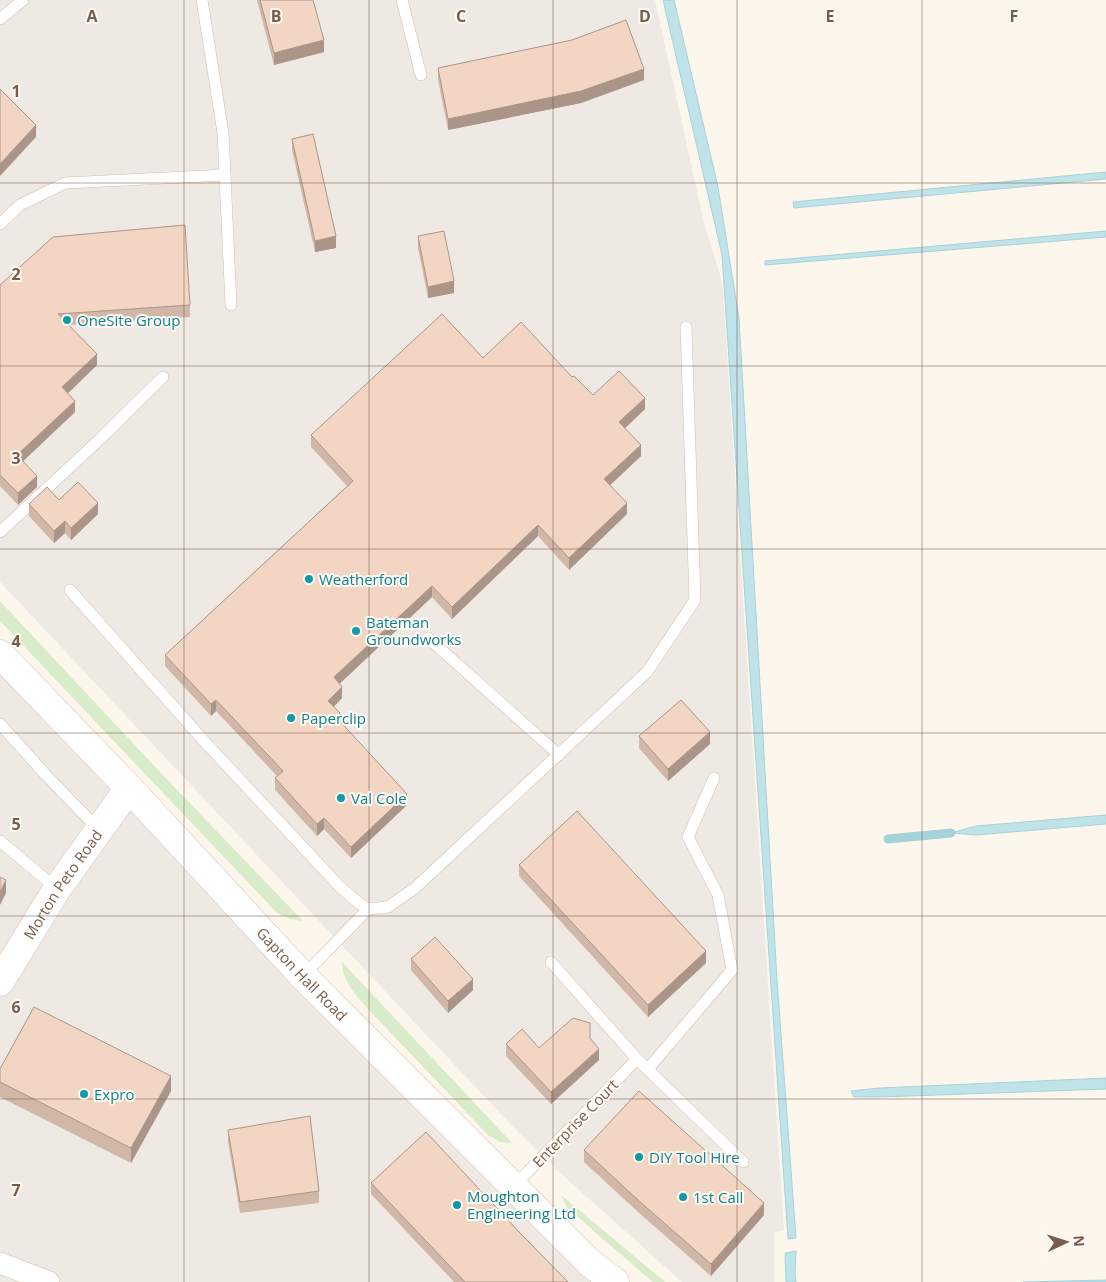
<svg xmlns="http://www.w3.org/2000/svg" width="1106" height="1282" viewBox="0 0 1106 1282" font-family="'Open Sans',sans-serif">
  <rect width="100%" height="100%" fill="#fdf6ec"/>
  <g fill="#efe9e4">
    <path d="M0 0H655L704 223 720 275 723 291 784 1230 774 1232V1282H682L560 1173 519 1133 368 973 0 582Z"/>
    <path d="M0 663 602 1282H0Z"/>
  </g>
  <g fill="#d8ecc9">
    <path d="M0 601 160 772 303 921 290 919 277 913 0 621Z"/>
    <path d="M342 962 512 1143 499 1142 488 1135 367 1008C356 995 342 981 342 962Z"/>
    <path d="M561 1195 665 1282H653L605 1241 567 1207Z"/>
  </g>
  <g fill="#bfe3e8" stroke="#a5d3da">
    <path d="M663 0H674L718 187 739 318 777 980 796 1238 788 1239 722 255Z"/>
    <path d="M1106 172V179L794 208 793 202Z"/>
    <path d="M1106 231V237L765 265V261Z"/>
    <path d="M1106 815V824L976 835 951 833 976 826Z"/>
    <path d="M1106 1078V1089L880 1097H854L851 1091 880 1088Z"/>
    <path d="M796 1251 795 1273 796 1282H786L785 1253Z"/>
    <path d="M1106 1280V1282H1023Z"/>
  </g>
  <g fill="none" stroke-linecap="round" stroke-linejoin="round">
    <path stroke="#a5d3da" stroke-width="9" d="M888 839 951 833"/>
    <defs>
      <g id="lane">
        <path d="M202 0 223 133 231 305"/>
        <path d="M402 0 421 75"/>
        <path d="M0 19 23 0"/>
        <path d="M0 224 20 205 65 183 225 175"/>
        <path d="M0 532 100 439 163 377"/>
        <path d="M70 590 204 741 340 887 360 904 368 909 388 907 415 888 647 672 695 600 686 327"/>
        <path d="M428 638 559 755"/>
        <path d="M0 724 45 774 99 830"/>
        <path d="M0 841 57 889"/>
        <path d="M551 962 637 1059"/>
        <path d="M303 976 368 909"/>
        <path d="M648 1069 732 970 718 895 688 837 714 778"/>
        <path d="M514 1186 637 1059 743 1162"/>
      </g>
      <path id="street" d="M0 1263 49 1282"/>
      <g id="secondary">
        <path id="s1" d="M0 654 129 788 303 976 590 1263 615 1282"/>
        <path id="s2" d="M0 982 57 889 129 788"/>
      </g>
    </defs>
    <use href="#lane" stroke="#d1beb0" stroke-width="12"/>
    <use href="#street" stroke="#d1beb0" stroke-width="22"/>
    <use href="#secondary" stroke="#d6c0b0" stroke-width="29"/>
    <use href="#lane" stroke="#fff" stroke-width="11"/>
    <use href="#street" stroke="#fff" stroke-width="21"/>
    <use href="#secondary" stroke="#fff" stroke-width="28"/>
  </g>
  <g fill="#d1b7a8">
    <path d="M257 0H313L324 52 274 65Z"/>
    <path d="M438 68 644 80 581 103 448 130 438 80Z"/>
    <path d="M292 139 336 248 315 252 292 150Z"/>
    <path d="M418 236 454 293 428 298 418 248Z"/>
    <path d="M0 285 190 305V317L68 325 97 365 68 393 75 412 23 461 37 487 18 505 0 486Z"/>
    <path d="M483 358 572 377 593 395 645 409 625 428 641 456 610 485 627 514 569 570 538 536 452 619 432 597 339 684 342 698 334 707 340 721 407 805 351 858 324 829 317 836 275 790V778L277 776 216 711 211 716 165 666V655L347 486 311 447V435Z"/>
    <path d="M59 500 98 514 71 540 65 533 54 543 29 516V504Z"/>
    <path d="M639 736 710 744 668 781 639 748Z"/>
    <path d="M519 865 706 963 648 1017 519 876Z"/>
    <path d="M411 959 473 990 448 1013 411 970Z"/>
    <path d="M590 1038 599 1060 551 1104 506 1056V1044L539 1048Z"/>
    <path d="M0 1069 171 1091 131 1163 0 1097Z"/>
    <path d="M228 1130 319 1191V1203L240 1213 228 1141Z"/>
    <path d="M584 1150 764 1215 711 1276 638 1212 584 1162Z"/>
    <path d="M371 1183 520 1233 568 1282H454L371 1194Z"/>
  </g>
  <g fill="#aa9588">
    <path d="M324 40V52L274 65V53Z"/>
    <path d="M644 69V80L581 103 448 130V119Z"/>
    <path d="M36 125V137L0 176V164Z"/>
    <path d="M336 236V248L315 252V241Z"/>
    <path d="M454 281V293L428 298V287Z"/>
    <path d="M97 354V365L62 399V387Z"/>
    <path d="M645 398V409L619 434V422Z"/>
    <path d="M75 401V412L17 467V455Z"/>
    <path d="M641 445V456L604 491V479Z"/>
    <path d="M37 476V487L18 505V493Z"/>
    <path d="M98 503V514L71 540V528Z"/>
    <path d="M627 503V514L569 570V558Z"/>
    <path d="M65 521V533L54 543V531Z"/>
    <path d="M538 525V536L452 619V607Z"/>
    <path d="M432 586V597L334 689V677Z"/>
    <path d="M342 687V698L328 712V701Z"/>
    <path d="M216 700V711L211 716V704Z"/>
    <path d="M340 713V725L336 717Z"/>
    <path d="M710 732V744L668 781V769Z"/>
    <path d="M407 794V805L351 858V847Z"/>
    <path d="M324 818V829L317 836V824Z"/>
    <path d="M6 880V893L0 905V892Z"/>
    <path d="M706 951V963L648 1017V1005Z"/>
    <path d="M473 979V990L448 1013V1001Z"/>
    <path d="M599 1049V1060L551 1104V1092Z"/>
    <path d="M171 1076V1091L131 1163V1148Z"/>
    <path d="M764 1203V1215L711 1276V1264Z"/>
  </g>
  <g fill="#f3d5c3" stroke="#aa9588">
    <path d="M260 0H313L324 40 274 53Z"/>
    <path d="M626 20 644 69 581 91 448 119 438 68 572 40Z"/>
    <path d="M0 89 36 125 0 164Z"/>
    <path d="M313 134 336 236 315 241 292 139Z"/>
    <path d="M185 225 190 305 58 314 97 354 62 387 75 401 17 455 37 476 18 493 0 475V285L53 237Z"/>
    <path d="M444 231 454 281 428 287 418 236Z"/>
    <path d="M442 314 483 358 521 322 572 377 574 376 593 395 619 371 645 398 619 422 641 445 604 479 627 503 569 558 538 525 452 607 432 586 334 677 342 687 328 701 340 713 336 717 407 794 351 847 324 818 317 824 275 778 283 771 216 700 211 704 165 655 353 481 311 435Z"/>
    <path d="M78 482 98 503 71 528 65 521 54 531 29 504 47 487 59 500Z"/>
    <path d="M681 700 710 732 668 769 639 736Z"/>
    <path d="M577 811 706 951 648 1005 519 865Z"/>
    <path d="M0 877 6 880 0 892Z"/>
    <path d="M435 937 473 979 448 1001 411 959Z"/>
    <path d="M34 1007 171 1076 131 1148 0 1082V1069Z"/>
    <path d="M573 1018 590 1023V1038L599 1049 551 1092 506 1044 522 1029 539 1048Z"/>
    <path d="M639 1091 764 1203 711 1264 638 1200 584 1150Z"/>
    <path d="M310 1116 319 1191 240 1202 228 1130Z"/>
    <path d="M426 1132 520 1233 568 1282H465L371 1183Z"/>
  </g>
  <path fill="none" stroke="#7a5c4d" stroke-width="1" stroke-opacity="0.55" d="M184 0V1282M369 0V1282M553 0V1282M737 0V1282M922 0V1282M0 183H1106M0 366H1106M0 549H1106M0 733H1106M0 916H1106M0 1099H1106"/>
  <g fill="#0f9aa8" stroke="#fffaf3" stroke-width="2">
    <circle cx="67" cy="320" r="5"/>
    <circle cx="309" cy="579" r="5"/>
    <circle cx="356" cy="631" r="5"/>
    <circle cx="291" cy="718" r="5"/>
    <circle cx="341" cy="798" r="5"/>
    <circle cx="84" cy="1094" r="5"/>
    <circle cx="639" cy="1157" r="5"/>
    <circle cx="683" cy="1197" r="5"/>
    <circle cx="457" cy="1205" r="5"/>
  </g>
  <g text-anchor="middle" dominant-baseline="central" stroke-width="4" stroke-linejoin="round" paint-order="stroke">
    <g font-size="15" fill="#0d838f" stroke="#fffaf3" text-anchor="start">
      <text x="77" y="320">OneSite Group</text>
      <text x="319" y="579">Weatherford</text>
      <text x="366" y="622">Bateman<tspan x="366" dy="17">Groundworks</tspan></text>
      <text x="301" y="718">Paperclip</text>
      <text x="351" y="798">Val Cole</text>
      <text x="94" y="1094">Expro</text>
      <text x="649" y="1157">DIY Tool Hire</text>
      <text x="467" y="1196">Moughton<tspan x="467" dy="17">Engineering Ltd</tspan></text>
      <text x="693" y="1197">1st Call</text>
    </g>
    <g font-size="15" fill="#7a5c4d" stroke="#fffaf3">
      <text stroke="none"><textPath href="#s2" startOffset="116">Morton Peto Road</textPath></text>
      <text stroke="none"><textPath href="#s1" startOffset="440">Gapton Hall Road</textPath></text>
      <text transform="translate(575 1123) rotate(-46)">Enterprise Court</text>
    </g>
  </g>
  <g font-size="16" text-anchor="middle" font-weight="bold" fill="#7a5c4d" stroke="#fffaf3" stroke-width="4" stroke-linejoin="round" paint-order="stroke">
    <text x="92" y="22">A</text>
    <text x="276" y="22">B</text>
    <text x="461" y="22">C</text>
    <text x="645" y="22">D</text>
    <text x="830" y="22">E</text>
    <text x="1014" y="22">F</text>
    <text x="16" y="97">1</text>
    <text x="16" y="280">2</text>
    <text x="16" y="464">3</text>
    <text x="16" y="647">4</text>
    <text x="16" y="830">5</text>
    <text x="16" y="1013">6</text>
    <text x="16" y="1196">7</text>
  </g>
  <g transform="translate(1066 1242) rotate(86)" stroke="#fffaf3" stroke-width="4" paint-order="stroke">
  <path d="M0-4L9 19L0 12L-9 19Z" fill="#7a5c4d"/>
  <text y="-8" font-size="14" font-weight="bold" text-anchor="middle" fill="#7a5c4d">N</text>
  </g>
</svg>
